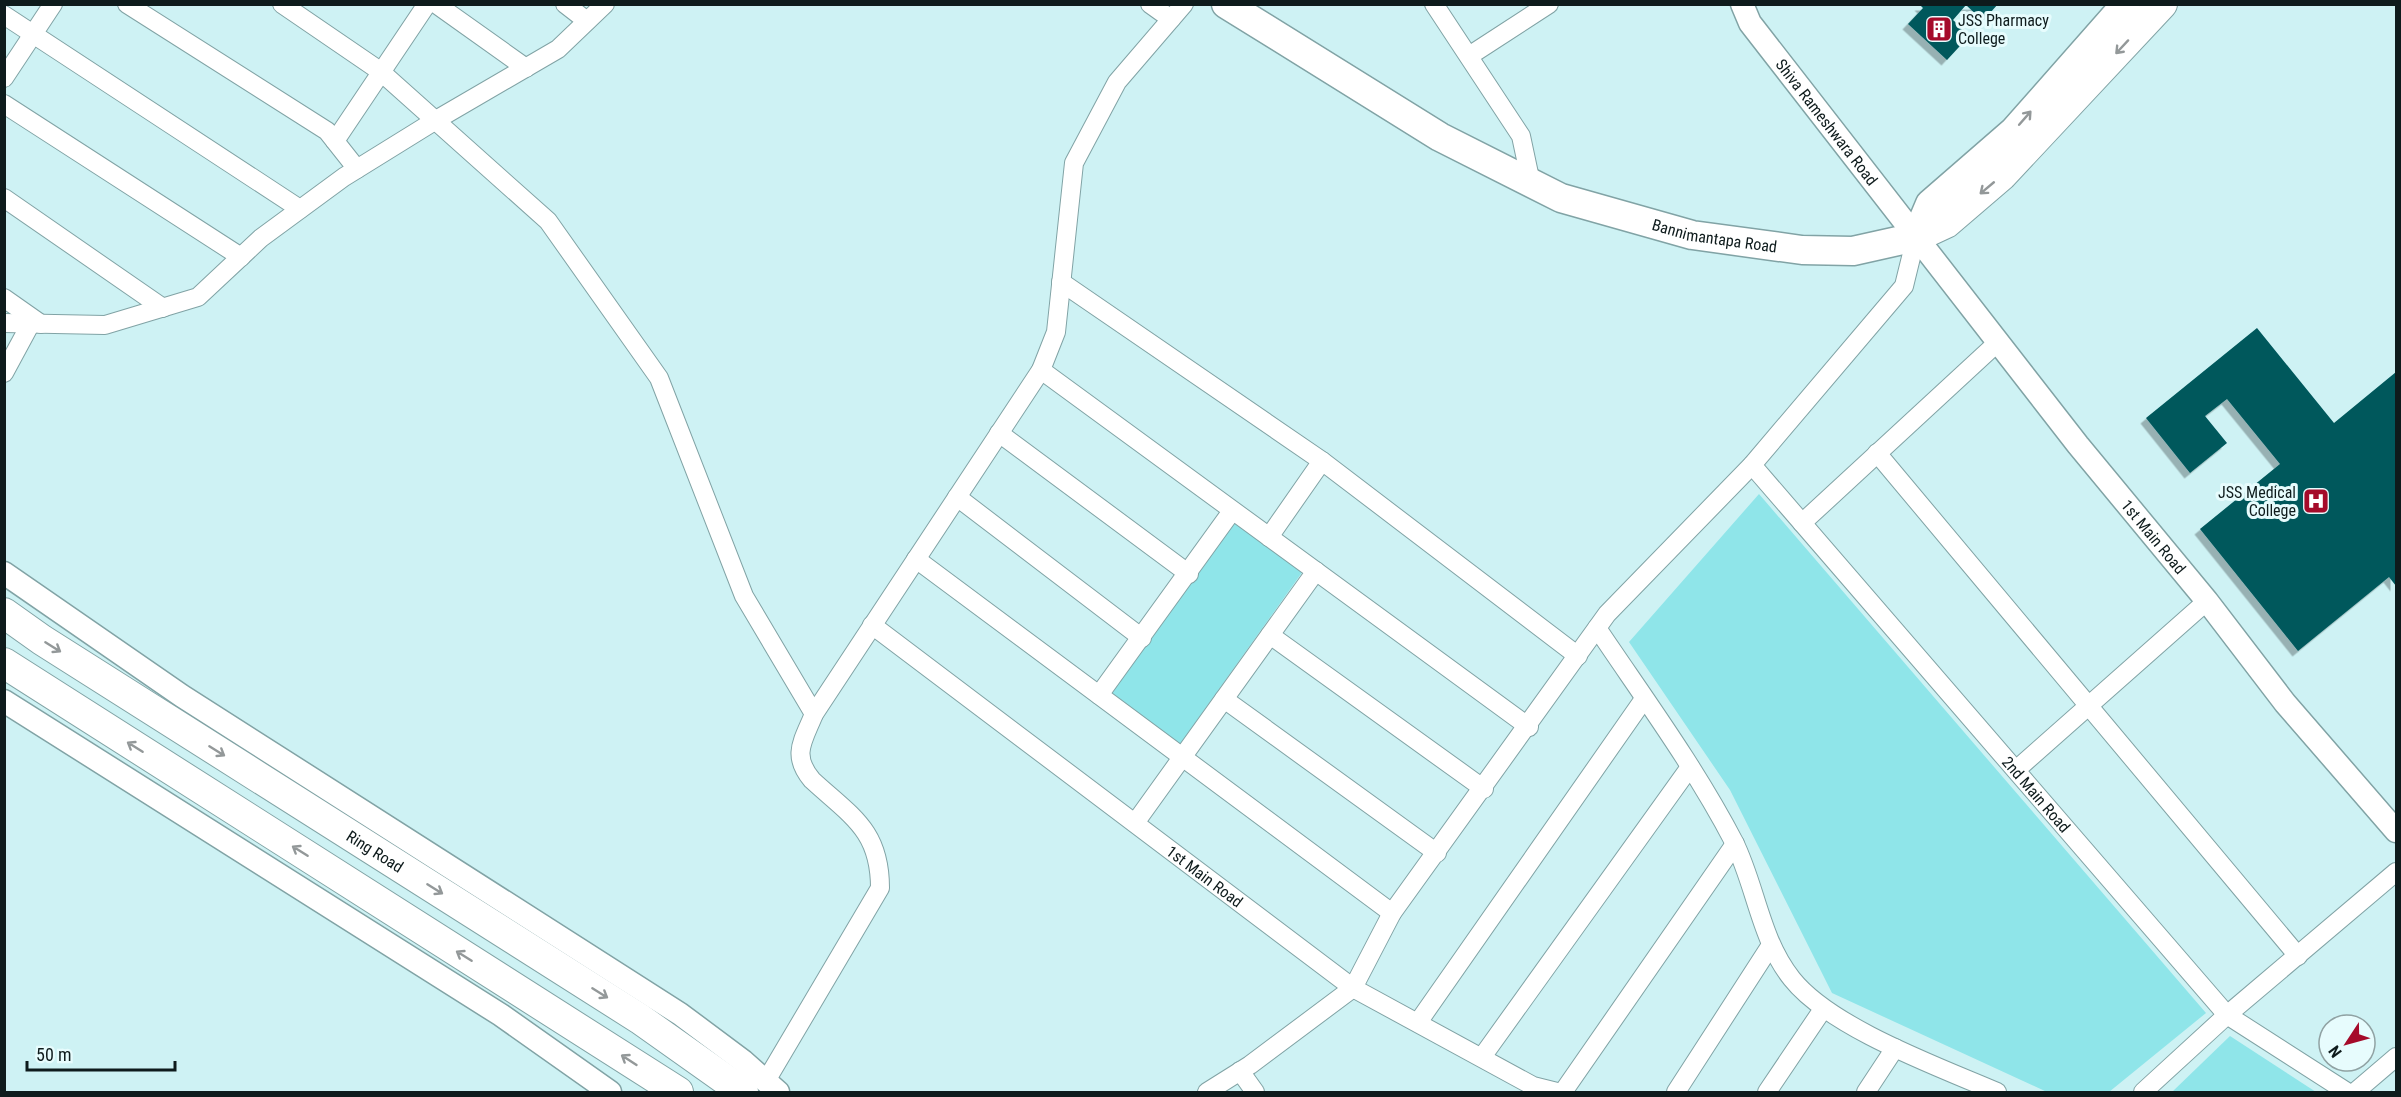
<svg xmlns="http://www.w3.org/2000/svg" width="2401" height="1097" viewBox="0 0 2401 1097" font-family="'Roboto Condensed',sans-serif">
  <defs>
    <filter id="shadow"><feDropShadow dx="-5.5" dy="5.5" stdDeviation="0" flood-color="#0004"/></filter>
  </defs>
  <rect width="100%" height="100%" fill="#cef2f4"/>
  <g fill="#8fe5e9">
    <path d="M1759 494 2206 1013 2109 1092H2047L1832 993 1730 790 1629 642Z"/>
    <path d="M1234 522 1303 571 1180 744 1111 694Z"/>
    <path d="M2230 1036 2316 1092H2172Z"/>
  </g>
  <g fill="#03585c" filter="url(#shadow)">
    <path d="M1998 4 1983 21 1966 5 1953 20 1970 35 1947 60 1908 24 1923 8 1920 5Z"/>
    <path d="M2257 328 2334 423 2396 372V586L2389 577 2298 651 2200 529 2280 464 2227 399 2205 416 2227 443 2190 473 2146 418Z"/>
  </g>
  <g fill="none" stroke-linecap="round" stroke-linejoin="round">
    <defs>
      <g id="minor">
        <path d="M127 4 327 131 357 169"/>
        <path d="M282 4 380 71 548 221 659 378 744 596 814 714"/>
        <path d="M436 4 526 68"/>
        <path d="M565 4 587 21"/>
        <path d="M1150 4 1171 19"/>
        <path d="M1434 4 1521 136 1531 183"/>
        <path d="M4 15 300 209"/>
        <path d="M1469 56 1549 4"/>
        <path d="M4 78 53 4"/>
        <path d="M4 104 241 257"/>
        <path d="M335 141 427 4"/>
        <path d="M4 198 163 308"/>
        <path d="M1061 282 1322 461 1578 656"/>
        <path d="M4 298 41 324"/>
        <path d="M4 323 105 325 198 297 261 238 344 177 436 120 558 49 605 4"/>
        <path d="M1041 370 1529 727"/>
        <path d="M4 373 31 323"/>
        <path d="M999 433 1189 574"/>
        <path d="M1877 453 2298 956"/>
        <path id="s1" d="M1752 465 2227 1015 2347 1092"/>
        <path d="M957 497 1142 638"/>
        <path d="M1802 523 1997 343"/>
        <path d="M1269 537 1322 461"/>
        <path d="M916 559 1392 913"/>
        <path id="s2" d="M872 625 1353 988 1533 1086 1557 1092"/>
        <path d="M1597 628C1644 698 1695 767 1734 842 1756 886 1760 939 1792 979 1831 1028 1939 1067 1997 1092"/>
        <path d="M1270 635 1484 789"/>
        <path d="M1099 695 1232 511"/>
        <path d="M1224 699 1437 853"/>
        <path d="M2016 770 2207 601"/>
        <path d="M1135 823 1316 571"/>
        <path d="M1419 1021 1644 699"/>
        <path d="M1482 1057 1690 767"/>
        <path d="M1240 1071 1255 1092"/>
        <path d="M766 1081 880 888C880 830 851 816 812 780 791 755 803 741 814 714L1041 370 1056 332 1074 163 1117 82 1184 4"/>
        <path d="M1207 1092 1250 1065 1353 988 1392 913 1607 614 1752 465 1904 286 1916 237"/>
        <path d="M1563 1092 1735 844"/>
        <path d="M1676 1092 1771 945"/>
        <path d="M1767 1092 1823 1009"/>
        <path d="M1866 1092 1895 1048"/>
        <path d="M2143 1092 2227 1015 2396 872"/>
        <path d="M2355 1092 2396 1057"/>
      </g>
      <g id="tertiary">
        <path id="s3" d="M1742 4 1750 23 2078 445 2207 601 2285 703 2396 831"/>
        <path d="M4 573 182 696 680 1014 743 1061 778 1092"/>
        <path d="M4 701 501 1015 610 1092"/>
      </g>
      <g id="primary">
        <path id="s4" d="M1226 4 1440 137 1561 198 1692 235 1802 250 1853 251 1916 237 1930 204 2014 131 2126 4"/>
      </g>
      <g id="trunk">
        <path d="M1916 237 1946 223 2002 175 2162 4"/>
        <path id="s5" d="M4 613 42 640 640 1019 743 1092"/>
        <path d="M4 663 678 1092"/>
      </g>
    </defs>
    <use href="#minor" stroke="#81a3a5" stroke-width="20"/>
    <use href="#tertiary" stroke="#81a3a5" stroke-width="25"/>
    <use href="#primary" stroke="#81a3a5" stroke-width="31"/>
    <use href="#trunk" stroke="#81a3a5" stroke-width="32"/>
    <use href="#minor" stroke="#fff" stroke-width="18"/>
    <use href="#tertiary" stroke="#fff" stroke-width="22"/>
    <use href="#primary" stroke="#fff" stroke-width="28"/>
    <use href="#trunk" stroke="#fff" stroke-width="30"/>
  </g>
  <defs><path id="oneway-shaft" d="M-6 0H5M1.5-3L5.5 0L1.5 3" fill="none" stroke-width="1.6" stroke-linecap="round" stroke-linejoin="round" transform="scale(1.5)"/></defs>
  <g stroke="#939899">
    <use href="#oneway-shaft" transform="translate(2122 47) rotate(133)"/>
    <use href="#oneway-shaft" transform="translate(2025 118) rotate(-49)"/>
    <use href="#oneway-shaft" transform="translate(1987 188) rotate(140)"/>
    <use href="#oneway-shaft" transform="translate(53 647) rotate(32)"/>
    <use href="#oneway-shaft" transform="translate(135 747) rotate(-148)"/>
    <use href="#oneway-shaft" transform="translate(217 751) rotate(32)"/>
    <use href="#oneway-shaft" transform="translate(300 851) rotate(-148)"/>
    <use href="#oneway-shaft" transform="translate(435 889) rotate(32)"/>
    <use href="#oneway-shaft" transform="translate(464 956) rotate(-148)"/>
    <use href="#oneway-shaft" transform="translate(600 993) rotate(32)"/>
    <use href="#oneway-shaft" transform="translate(629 1060) rotate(-147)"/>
  </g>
  <defs>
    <symbol id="building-square" viewBox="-11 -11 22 22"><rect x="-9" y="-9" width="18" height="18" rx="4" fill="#a50b2a" stroke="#e7fcfd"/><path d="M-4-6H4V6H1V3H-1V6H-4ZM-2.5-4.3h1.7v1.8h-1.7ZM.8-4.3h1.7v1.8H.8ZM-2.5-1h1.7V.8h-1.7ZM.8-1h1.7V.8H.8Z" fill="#fff"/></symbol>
    <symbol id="hospital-square" viewBox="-11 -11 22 22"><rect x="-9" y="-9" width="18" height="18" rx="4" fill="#a50b2a" stroke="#e7fcfd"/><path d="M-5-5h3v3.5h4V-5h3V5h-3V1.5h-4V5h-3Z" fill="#fff"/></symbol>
  </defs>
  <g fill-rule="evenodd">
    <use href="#building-square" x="1924" y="14" width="30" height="30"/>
    <use href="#hospital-square" x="2301" y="486" width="30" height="30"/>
  </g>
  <g text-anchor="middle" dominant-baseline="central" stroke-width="6" stroke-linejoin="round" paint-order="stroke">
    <g font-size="16" fill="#0e1b1c" stroke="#e7fcfd" text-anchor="start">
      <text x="1958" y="20">JSS Pharmacy<tspan x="1958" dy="18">College</tspan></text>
      <text x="2296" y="492" text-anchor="end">JSS Medical<tspan x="2296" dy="18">College</tspan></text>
    </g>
    <g font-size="16" fill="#0e1b1c" stroke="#e7fcfd">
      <text stroke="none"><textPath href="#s3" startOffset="146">Shiva Rameshwara Road</textPath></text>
      <text stroke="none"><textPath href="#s4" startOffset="546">Bannimantapa Road</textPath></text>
      <text stroke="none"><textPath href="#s3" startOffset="674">1st Main Road</textPath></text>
      <text stroke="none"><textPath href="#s1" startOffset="435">2nd Main Road</textPath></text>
      <text stroke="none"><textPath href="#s5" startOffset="441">Ring Road</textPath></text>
      <text stroke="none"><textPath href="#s2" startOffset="417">1st Main Road</textPath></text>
    </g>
  </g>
  <rect width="2401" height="1097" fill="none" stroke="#0e1b1c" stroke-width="12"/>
  <g transform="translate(2347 1043) rotate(234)"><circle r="28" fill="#e7fcfd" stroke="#90a2a3" stroke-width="1.5"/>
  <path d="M0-4.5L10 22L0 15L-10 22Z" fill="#a50b2a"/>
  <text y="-9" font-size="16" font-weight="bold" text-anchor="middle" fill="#0e1b1c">N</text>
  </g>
  <path d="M27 1061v9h148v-9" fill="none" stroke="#0e1b1c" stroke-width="3"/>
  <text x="36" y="1061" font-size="18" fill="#0e1b1c" stroke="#e7fcfd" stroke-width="4.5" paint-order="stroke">50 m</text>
</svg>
